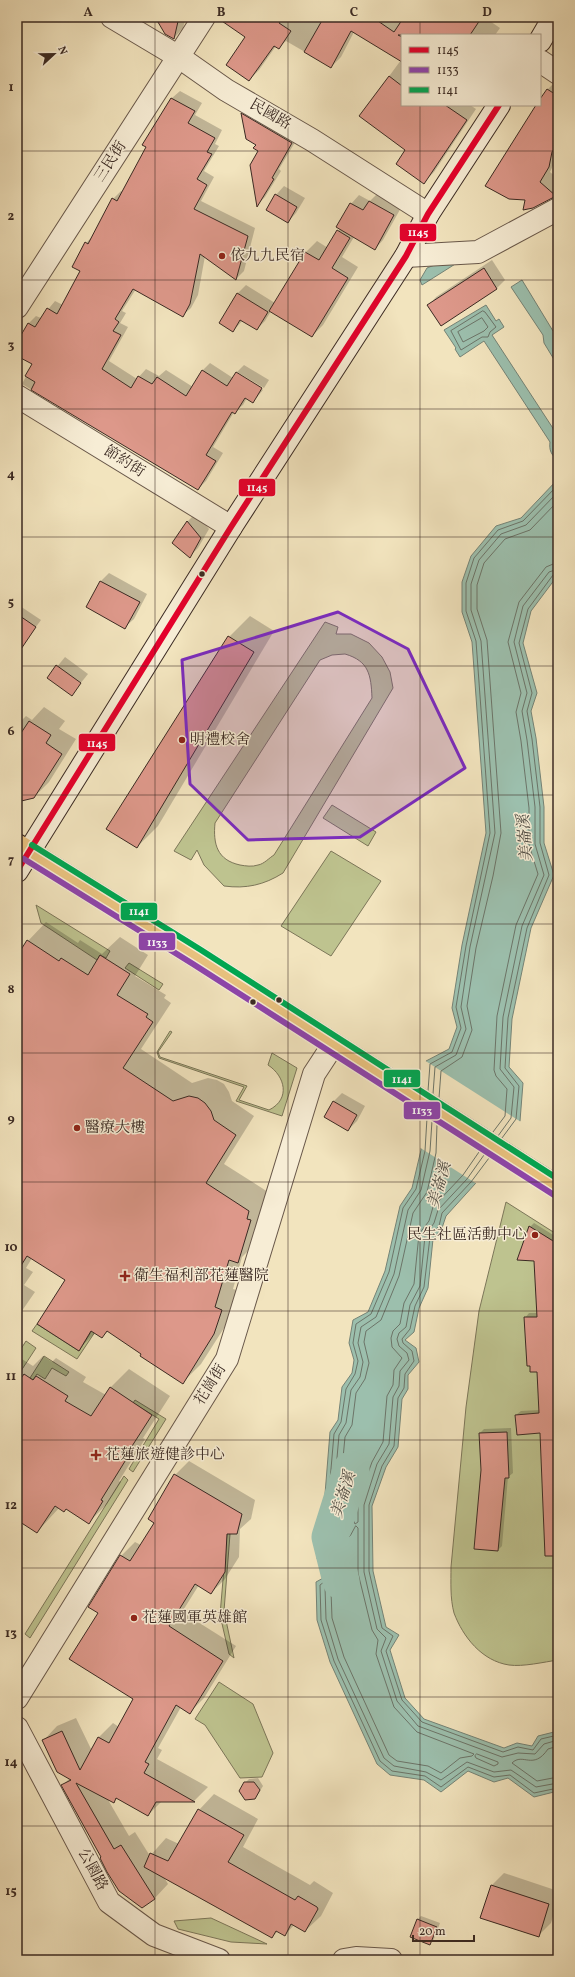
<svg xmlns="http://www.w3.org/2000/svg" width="575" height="1977" viewBox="0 0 575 1977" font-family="Vollkorn,'Noto Serif TC',serif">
  <rect width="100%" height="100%" fill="#f2e4be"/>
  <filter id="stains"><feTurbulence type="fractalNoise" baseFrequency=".005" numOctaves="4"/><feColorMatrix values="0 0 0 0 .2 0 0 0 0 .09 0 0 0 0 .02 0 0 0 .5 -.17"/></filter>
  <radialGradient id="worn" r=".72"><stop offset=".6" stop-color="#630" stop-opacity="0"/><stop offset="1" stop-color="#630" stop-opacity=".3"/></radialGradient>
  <g fill="#bec38f" stroke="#7c7659" fill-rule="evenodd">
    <path d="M325 622 338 627 336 634H351L369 643 382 657 390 672 393 688 283 873C264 885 246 889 224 886L204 865 197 850 191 860 174 851ZM345 654C369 661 371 675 372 698L274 855C269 858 264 864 258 865 252 867 246 866 240 865 217 860 213 844 215 823L320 660 332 655Z"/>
    <path d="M332 805 376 832 368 846 323 818Z"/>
    <path d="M331 851 381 881 331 956 281 926Z"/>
    <path d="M36 905 110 951 106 958 100 955 97 960 41 923Z"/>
    <path d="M129 963 163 984 159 990 125 968Z"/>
    <path d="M170 1031 172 1032 158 1052 160 1057 247 1086 239 1100 269 1110C291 1099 285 1076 268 1065L272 1053 297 1068 282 1116 236 1101 244 1087 159 1058 157 1052Z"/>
    <path d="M506 1202 558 1235V1660C544 1662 523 1667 509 1665 482 1661 463 1637 454 1613 450 1598 451 1582 451 1567L466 1407 479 1311Z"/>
    <path d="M37 1324 79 1351 96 1324 99 1326 77 1359 32 1331Z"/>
    <path d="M26 1341 36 1348 17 1377V1355Z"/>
    <path d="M44 1356 69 1372 66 1376 52 1368 45 1379 37 1374 33 1380 30 1378Z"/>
    <path d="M135 1400 166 1419 133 1472 129 1469 159 1419 133 1403Z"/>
    <path d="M124 1476 128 1480 30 1638 25 1634Z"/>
    <path d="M227 1533 230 1534 224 1611 234 1658 229 1654 220 1615Z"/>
    <path d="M219 1682 253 1704 273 1753 262 1777 240 1778 205 1725 195 1719Z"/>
    <path d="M211 1918 267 1944 231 1942 178 1929 174 1921Z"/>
  </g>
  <g fill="#9cbfad" stroke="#758376">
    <path d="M460 261 422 285 420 280 427 268 437 264Z"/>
    <path d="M522 280 553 331 558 333V366L544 343 543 335 511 287Z"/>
    <path d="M486 305 496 321 499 319 504 327 492 335 558 436V460C551 455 549 450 550 442L484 341 460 357 455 349 456 348 444 330Z"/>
    <path d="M558 479V575L531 611 523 643 537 693 531 711 536 738 544 807V843L554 875 531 928 512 1019 509 1067 523 1083 520 1121 475 1184 446 1216 442 1228 433 1239 428 1288 419 1308 414 1332 405 1340 416 1348 419 1362 408 1375V1389L402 1399 398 1447 386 1467 372 1506 373 1571 386 1627 399 1635 390 1650 405 1698 424 1719 504 1748 517 1743 532 1746 538 1736 558 1731V1791L534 1797 508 1778 494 1782 468 1771 441 1792 424 1780 390 1775 377 1764 330 1662 317 1620 316 1582 325 1577 330 1570 326 1563 317 1559 322 1542 339 1525 325 1494 330 1432 338 1420 342 1387 352 1373 354 1360 349 1343 353 1320 368 1312 385 1271 400 1206 412 1188 421 1150 426 1061 449 1049 457 1027 452 1008 462 945 486 833 472 642 462 612V582L471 556 496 526 521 518Z"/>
  </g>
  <path fill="#f2e4be" d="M424 1060 521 1122 477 1184 419 1147Z"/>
  <g fill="#0003">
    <path d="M156 17H186L183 28 174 38Z"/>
    <path d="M221 17H484L500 28 495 35H402V105H470L476 109 434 172 424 182 407 150 360 116 401 60 354 32 341 57 331 67 286 41 278 48 276 46 259 70 249 80 247 36Z"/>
    <path d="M522 17H529L526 20Z"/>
    <path d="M558 79V155L550 172 558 179V193L532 207 538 105H540V101L547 90Z"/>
    <path d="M180 91 202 103 195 115 222 130 215 144 219 146 204 171 214 177 201 201 255 228 244 271 236 279 205 256 198 295 191 308 183 315 136 289 122 311 126 313 120 323 128 327 109 361 137 379 146 369 159 376 166 370 193 387 202 371 210 363 233 378 237 372V374L263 390 253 402 247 398 243 405 234 412 213 447 223 453 206 481 198 489 22 384 33 363 17 354V344L28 324 36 316 41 318 55 301 63 305 81 271 86 243 93 236 113 199 121 191 123 192 147 147 144 145 172 98Z"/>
    <path d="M251 106 300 134 279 169 281 171 265 197 257 205 260 151 257 144 246 138 243 114Z"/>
    <path d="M284 186 305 198 296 213 288 222 276 195Z"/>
    <path d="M378 193 402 206 383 240 375 249 354 237 342 257 358 267 323 325 312 336 271 311 265 321 257 329 243 320 233 331 220 323 238 293 246 285 275 303 306 252 317 241 328 248 340 228 351 204 359 195 370 201Z"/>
    <path d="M492 260 505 280 497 288 441 325 428 306 436 297Z"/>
    <path d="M244 365 269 380 264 388 237 372Z"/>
    <path d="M196 513 209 529 198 548 190 556 174 543 188 521Z"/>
    <path d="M109 573 147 594 134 619 125 627 87 607 101 581Z"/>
    <path d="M17 604 41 620 19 650 17 649Z"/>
    <path d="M250 616 274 631 158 826 137 847 108 828 229 637Z"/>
    <path d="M65 657 88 674 72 694 48 678Z"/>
    <path d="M44 707 65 721 59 729 76 739 49 782 34 797 17 801V725L26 716 32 720Z"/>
    <path d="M46 922 78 943 80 940 102 954 120 937 148 955 135 976 166 995 164 998 171 1003 141 1049 192 1083 208 1078 217 1080 224 1084 229 1092 232 1101 254 1116 224 1164 268 1192 256 1243 242 1257 233 1289 240 1291 233 1314 201 1364 183 1382 108 1331 102 1337 95 1333 79 1349 66 1279 32 1258 26 1268 33 1272 24 1285 35 1292 17 1318V958L28 941Z"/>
    <path d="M342 1093 365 1106 357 1121 348 1130 325 1116 334 1101Z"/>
    <path d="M534 1223 558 1238V1552L541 1432 516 1415 521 1411 540 1410 538 1371 525 1318 529 1313H538L535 1260 530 1227Z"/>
    <path d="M17 1356 33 1366 43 1356 52 1362 56 1358 86 1377 83 1382 106 1395 110 1388 129 1369 170 1396 143 1438 145 1439 119 1481 121 1482 107 1504 89 1522 66 1508H59L37 1532 17 1519Z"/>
    <path d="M511 1428 513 1473 508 1477 502 1546 498 1550 482 1470 480 1433 484 1429Z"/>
    <path d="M189 1461 255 1500 251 1519 240 1529 239 1557 225 1579 211 1593 199 1585 182 1612 236 1646 204 1698 190 1712 181 1707 158 1748 162 1750 157 1759 208 1787 194 1801H162L148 1815 118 1798 113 1802 107 1798 129 1836 135 1832 150 1856 166 1838 179 1844 199 1810 214 1794 258 1819 243 1847 310 1885 314 1881 333 1893 321 1916 305 1931 294 1925 285 1935 278 1931 272 1937 164 1877 168 1884 154 1899 102 1857 63 1785 70 1778 43 1741 57 1726 76 1718 92 1751 99 1737 113 1723 119 1727 135 1699 99 1613 89 1607 121 1556 135 1542 141 1545 156 1522 175 1475Z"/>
    <path d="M258 1778 263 1786 255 1799 245 1783 249 1779Z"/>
    <path d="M504 1873 558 1891V1900L551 1923 539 1935 491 1886Z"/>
    <path d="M421 1916 440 1923 434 1939 430 1943 417 1920Z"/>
  </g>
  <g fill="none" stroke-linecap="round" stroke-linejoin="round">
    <g stroke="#6c7468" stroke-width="1">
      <path d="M483 311 485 312 496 327 490 332 488 337H482L461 350 451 331Z"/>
      <path d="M482 318 488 327 484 331 463 342 458 332Z"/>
      <path d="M428 1091 430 1064 452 1052 461 1028 456 1007 466 946 490 833 476 641 466 611V583L474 558 498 530 523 521 558 485"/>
      <path d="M433 1094 435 1067 456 1055 466 1029 461 1007 470 947 495 833 481 641 471 610V584L479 560 501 534 526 525 558 492"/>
      <path d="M439 1098 441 1071 462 1057 472 1030 467 1006 476 948 493 876 501 833 487 640 477 609V585L484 563 505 539 530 530 558 501"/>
      <path d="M427 1118 425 1151 416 1189 403 1208 389 1272 371 1314 356 1324 353 1343 358 1361 355 1374 346 1389 341 1422 334 1434 329 1492 343 1526 326 1544 322 1555 330 1561 334 1571 328 1579 320 1585 321 1620 334 1661 380 1761 392 1771 425 1776 441 1787 468 1767 494 1777 510 1775 534 1793 558 1788"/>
      <path d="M432 1121 430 1151 421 1190 408 1210 394 1274 376 1317 361 1327 358 1343 363 1362 360 1377 351 1390 346 1423 339 1435 334 1492 348 1526C344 1537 331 1541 328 1553L334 1559 339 1571 332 1582 325 1587 326 1619 338 1659 384 1758 394 1766 426 1772 441 1780 467 1762 494 1772 511 1770 536 1787 558 1783"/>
      <path d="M437 1125 436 1153 427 1192 413 1213 399 1276 381 1320 366 1331 364 1342 369 1363 365 1379 356 1393 352 1425 345 1437 340 1490 355 1524 358 1522V1501L372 1462 383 1442 387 1396 393 1385 394 1370 402 1358 392 1347 391 1338 393 1331 400 1324 404 1303 414 1284 419 1234 429 1221 433 1207 463 1175 479 1152"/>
      <path d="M493 1132 505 1116 507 1089 496 1076 494 1070 497 1016 516 925 538 874 529 845V808L521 741 516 712 521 693 508 642 519 602 546 567 558 562"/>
      <path d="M498 1136 511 1118 514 1087 500 1069 503 1017 522 926 544 875 535 844V807L527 740 522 711 527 693 514 642 523 606 549 572 558 569"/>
      <path d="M502 1138 516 1119 519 1086 505 1068 508 1018 527 928 549 875 540 843V807L532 739 527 711 532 693 519 643 528 609 553 575 558 574"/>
      <path d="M484 1155 467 1179 438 1210 434 1223 425 1236 420 1286 410 1305 406 1327 399 1333 397 1339 399 1346 407 1353 409 1360 400 1371 399 1386 393 1397 389 1444 377 1464 364 1505V1572L377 1629 386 1638 381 1651 397 1701 418 1726 502 1757 518 1753 535 1754 544 1744 558 1740"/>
      <path d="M489 1158 471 1182 442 1213 439 1226 430 1237 424 1287 415 1306 410 1329 402 1339 403 1343 412 1351 414 1361 405 1374 404 1388 398 1398 394 1446 382 1466 369 1505V1571L382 1628 393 1636 386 1651 402 1700 422 1722 503 1752 518 1747 533 1750 541 1739 558 1735"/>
      <path d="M356 1526 358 1528V1573L372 1630 378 1640 376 1654 394 1707 417 1732 474 1754 472 1756 460 1758 441 1773 428 1766 397 1761 389 1755 344 1657 332 1618 331 1591C350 1571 346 1572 335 1550L350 1536Z"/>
      <path d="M558 1746 548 1749C533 1771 523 1752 512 1763L537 1781 558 1777"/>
      <path d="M477 1754 498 1762V1764L494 1766 476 1758 475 1756Z"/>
    </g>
    <path stroke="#9cbfad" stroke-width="37" d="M341 1581 330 1537 351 1470"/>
  </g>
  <g fill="#dd988a" stroke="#3b2a23">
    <path d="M155 17H179L174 39 165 34Z"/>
    <path d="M216 17H283L279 23 291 31 279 49 274 46 249 81 226 65 245 37Z"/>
    <path d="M324 17H372L394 32 404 17H482L470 35H398L402 37V62L351 31 331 68 304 52Z"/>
    <path d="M389 76 402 86V105H445L467 120 424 184 396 164 405 150 359 116Z"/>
    <path d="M547 89 558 96V143L552 152 549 167 540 182 556 196 533 208 523 210 525 200 509 199 485 186 536 105H540V99Z"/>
    <path d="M171 98 195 111 188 123 215 138 207 152 212 154 197 179 207 185 194 209 248 236 236 280 200 254 190 304 183 317 133 289 115 319 119 322 113 331 121 335 102 369 131 388 138 376 152 384 157 377 186 396 202 370 227 386 236 372 262 388 253 403 245 398 235 414 232 412 206 455 216 461 198 490 31 390 35 382 25 376 32 364 17 356V342L28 323 35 327 47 308 57 314 80 271 72 267 85 242 88 244 112 198 117 201 146 147 142 145Z"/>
    <path d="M241 113 292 143 272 178 274 179 257 207 250 165 258 151 253 148 256 145 246 139Z"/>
    <path d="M275 194 297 207 288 223 266 210Z"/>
    <path d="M369 201 394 215 375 250 336 227 350 203 363 210Z"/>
    <path d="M337 230 350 238 332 268 348 278 312 337 269 311 305 252 319 260Z"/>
    <path d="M484 268 497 289 441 326 427 305Z"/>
    <path d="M237 293 268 312 257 330 240 320 233 332 219 323Z"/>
    <path d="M187 521 201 538 190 558 172 543Z"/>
    <path d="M100 581 140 602 125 629 86 607Z"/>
    <path d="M17 614 36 627 17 655Z"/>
    <path d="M228 636 254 652 137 848 106 829Z"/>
    <path d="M56 665 81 683 72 696 47 678Z"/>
    <path d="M29 721 51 735 46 743 62 754 34 798 17 802V739Z"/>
    <path d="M27 940 59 961 61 958 88 975 100 955 130 974 117 995 148 1014 146 1017 153 1022 123 1068 173 1101 189 1096 198 1098 205 1103 211 1111 214 1120 236 1135 206 1183 249 1211 247 1219 251 1220 238 1263 229 1260 215 1307 222 1310 214 1334 183 1384 140 1356 141 1354 107 1331 102 1338 91 1331 79 1351 37 1324 65 1280 27 1256 17 1272V956Z"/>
    <path d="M333 1101 357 1115 348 1131 324 1117Z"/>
    <path d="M529 1226 558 1244V1262H556L558 1302V1556H545L540 1433 517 1435 515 1415 539 1413 537 1372H530V1366H527L524 1317H537L534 1261 517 1260Z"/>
    <path d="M24 1374 33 1380 36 1376 68 1396 65 1401 91 1416 110 1387 152 1415 125 1457 127 1458 101 1500 103 1501 89 1524 66 1509 64 1512 55 1506 37 1533 17 1520V1384Z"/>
    <path d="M507 1432 509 1478H505L498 1551 474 1549 481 1470 479 1433Z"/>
    <path d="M174 1474 242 1514 237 1534H227L225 1572 211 1594 195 1584 169 1626 223 1661 190 1714 176 1705 145 1762 149 1764 144 1773 195 1802H156L148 1816 116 1798 114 1803 76 1783 114 1849 121 1845 155 1899 142 1908 119 1891 107 1872 100 1858 101 1857 61 1785 71 1780 57 1772 42 1740 62 1731 80 1770 98 1737 109 1743 133 1699 69 1659 98 1613 88 1607 120 1555 130 1561 154 1523 148 1519Z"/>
    <path d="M244 1782H254L260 1790 255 1799 245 1800 239 1791Z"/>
    <path d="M198 1809 244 1835 228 1862 295 1900 298 1896 317 1907 318 1909 305 1932 291 1924 285 1936 276 1931 272 1938 144 1867 150 1853 168 1861Z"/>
    <path d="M491 1885 549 1904 539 1937 480 1918Z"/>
    <path d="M417 1919 437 1927 430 1945 410 1937Z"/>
  </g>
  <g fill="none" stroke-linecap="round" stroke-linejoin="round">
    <defs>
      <g id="street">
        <path d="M112 17 179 57 226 90 312 140 428 214"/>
        <path d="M540 61 558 73"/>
        <path d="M406 256 478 252 558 209"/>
        <path d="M17 307 204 17"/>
        <path d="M17 396 231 527"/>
        <path d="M17 1698 227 1359 314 1074 333 1045"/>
        <path d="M17 1728 109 1902 154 1935 219 1960"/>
        <path d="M344 1960 356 1958 391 1960"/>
      </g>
      <g id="secondary">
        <path d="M540 41 554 17"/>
        <path d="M17 871 231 527 406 256 428 214 499 105"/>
      </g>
      <path id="primary" d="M17 845 197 957 558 1188"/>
    </defs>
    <use href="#street" stroke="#69584a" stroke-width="24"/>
    <use href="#secondary" stroke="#3b2a23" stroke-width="24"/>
    <use href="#primary" stroke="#3b2a23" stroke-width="24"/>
    <use href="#street" stroke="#f7edd5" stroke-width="22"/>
    <use href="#secondary" stroke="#f7edd5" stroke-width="22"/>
    <use href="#primary" stroke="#e9c27f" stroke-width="22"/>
    <defs>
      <path id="bus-1" d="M17 871 231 527 406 256 428 214 499 105"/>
      <path id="bus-2" d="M24 859 193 964 554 1195"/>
      <path id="bus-3" d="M32 845 201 950 558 1179"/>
    </defs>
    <use href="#bus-1" stroke="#f7edd5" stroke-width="9"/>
    <use href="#bus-2" stroke="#f7edd5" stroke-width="9"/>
    <use href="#bus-3" stroke="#f7edd5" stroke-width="9"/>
    <use href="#bus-1" stroke="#e4002b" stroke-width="6"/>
    <use href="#bus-2" stroke="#8e44ad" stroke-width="6"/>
    <use href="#bus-3" stroke="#00a651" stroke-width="6"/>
  </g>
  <path fill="#7b2cbf" fill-opacity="0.2" stroke="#7b2cbf" stroke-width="3" stroke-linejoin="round" d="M338 612 408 649 465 768 360 837 248 840 190 784 182 660Z"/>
  <path fill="none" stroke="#3b2a23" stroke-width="1" stroke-opacity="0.55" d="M155 17V1960M288 17V1960M420 17V35M420 105V1960M17 151H558M17 280H558M17 409H558M17 537H558M17 666H558M17 795H558M17 924H558M17 1053H558M17 1182H558M17 1311H558M17 1440H558M17 1568H558M17 1697H558M17 1826H558"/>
  <g fill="#8f2418" stroke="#f7edd5" stroke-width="1.5">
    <circle cx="222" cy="256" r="4"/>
    <circle cx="182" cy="740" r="4"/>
    <circle cx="77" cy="1128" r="4"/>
    <circle cx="535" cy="1235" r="4"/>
    <path d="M123 1270h4v4h4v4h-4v4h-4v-4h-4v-4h4z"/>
    <path d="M94 1449h4v4h4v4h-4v4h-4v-4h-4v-4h4z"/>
    <circle cx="134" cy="1618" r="4"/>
  </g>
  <g fill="#3b2a23" stroke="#f7edd5" stroke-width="1.5">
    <circle cx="202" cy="574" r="3.5"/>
    <circle cx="279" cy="1000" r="3.5"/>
    <circle cx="253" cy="1002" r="3.5"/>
  </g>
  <g text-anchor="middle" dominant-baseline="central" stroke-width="3" stroke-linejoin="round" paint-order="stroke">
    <g font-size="15" fill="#3b2a23" stroke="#f7edd5">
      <text transform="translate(270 115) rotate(30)">民國路</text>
      <text transform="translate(111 162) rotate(-57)">三民街</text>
      <text transform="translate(124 462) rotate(32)">節約街</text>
      <text transform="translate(211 1385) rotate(-58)">花崗街</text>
      <text transform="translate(92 1870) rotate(62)">公園路</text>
    </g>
    <g font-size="15" fill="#3b2a23" stroke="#f7edd5" text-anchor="start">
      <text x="230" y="256">依九九民宿</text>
      <text x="190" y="740">明禮校舍</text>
      <text x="85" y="1128">醫療大樓</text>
      <text x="527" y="1235" text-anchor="end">民生社區活動中心</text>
      <text x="134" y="1276">衛生福利部花蓮醫院</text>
      <text x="105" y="1455">花蓮旅遊健診中心</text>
      <text x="142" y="1618">花蓮國軍英雄館</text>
    </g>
    <g font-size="16" font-style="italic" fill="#534f46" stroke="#f7edd5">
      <text transform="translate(526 838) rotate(-95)">美崙溪</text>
      <text transform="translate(440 1185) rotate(-74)">美崙溪</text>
      <text transform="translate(344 1495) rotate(-73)">美崙溪</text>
    </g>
  </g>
  <g stroke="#f7edd5" stroke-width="1.5">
    <rect x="399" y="223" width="38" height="19" rx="4" fill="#e4002b"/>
    <rect x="238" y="478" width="38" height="19" rx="4" fill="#e4002b"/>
    <rect x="78" y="733" width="38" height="19" rx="4" fill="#e4002b"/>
    <rect x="120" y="902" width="38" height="19" rx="4" fill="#00a651"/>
    <rect x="138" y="932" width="38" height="19" rx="4" fill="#8e44ad"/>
    <rect x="383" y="1069" width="38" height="19" rx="4" fill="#00a651"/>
    <rect x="403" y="1101" width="38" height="19" rx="4" fill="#8e44ad"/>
  </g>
  <g font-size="11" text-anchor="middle" font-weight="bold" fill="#fff">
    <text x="418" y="236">1145</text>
    <text x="257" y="491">1145</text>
    <text x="97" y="747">1145</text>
    <text x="139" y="915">1141</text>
    <text x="157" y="946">1133</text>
    <text x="402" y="1083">1141</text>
    <text x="422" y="1114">1133</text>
  </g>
  <rect width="575" height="1977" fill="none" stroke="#f2e4be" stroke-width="44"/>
  <rect x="401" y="34" width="140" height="72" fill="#f7edd5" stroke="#ac9f8e"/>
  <rect x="409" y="47" width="20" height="6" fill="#e4002b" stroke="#ac9f8e"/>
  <text x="437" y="54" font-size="12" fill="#3b2a23">1145</text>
  <rect x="409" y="67" width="20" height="6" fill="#8e44ad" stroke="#ac9f8e"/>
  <text x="437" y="74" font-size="12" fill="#3b2a23">1133</text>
  <rect x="409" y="87" width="20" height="6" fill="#00a651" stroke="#ac9f8e"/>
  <text x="437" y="94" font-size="12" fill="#3b2a23">1141</text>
  <g transform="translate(54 54) rotate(68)" stroke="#f7edd5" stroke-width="3" paint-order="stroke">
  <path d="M0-3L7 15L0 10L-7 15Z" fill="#3b2a23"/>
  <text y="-6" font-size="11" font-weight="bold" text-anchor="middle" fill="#3b2a23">N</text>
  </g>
  <path d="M413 1935v6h61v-6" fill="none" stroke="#3b2a23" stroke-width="2"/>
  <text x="419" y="1935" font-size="12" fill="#3b2a23" stroke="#f7edd5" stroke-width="3" paint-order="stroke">20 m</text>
  <rect x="22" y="22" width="531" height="1933" fill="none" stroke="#3b2a23" stroke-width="1.5"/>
  <g font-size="13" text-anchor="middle" font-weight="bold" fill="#3b2a23">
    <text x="88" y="16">A</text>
    <text x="221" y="16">B</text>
    <text x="354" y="16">C</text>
    <text x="487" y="16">D</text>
    <text x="11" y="91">1</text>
    <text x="11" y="220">2</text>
    <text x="11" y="349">3</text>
    <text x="11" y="478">4</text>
    <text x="11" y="606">5</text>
    <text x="11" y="735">6</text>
    <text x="11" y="864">7</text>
    <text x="11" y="993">8</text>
    <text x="11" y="1122">9</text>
    <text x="11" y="1251">10</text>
    <text x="11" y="1380">11</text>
    <text x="11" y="1509">12</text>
    <text x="11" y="1637">13</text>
    <text x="11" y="1766">14</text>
    <text x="11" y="1895">15</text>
  </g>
  <rect width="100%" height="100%" filter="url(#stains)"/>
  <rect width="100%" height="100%" fill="url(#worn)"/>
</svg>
